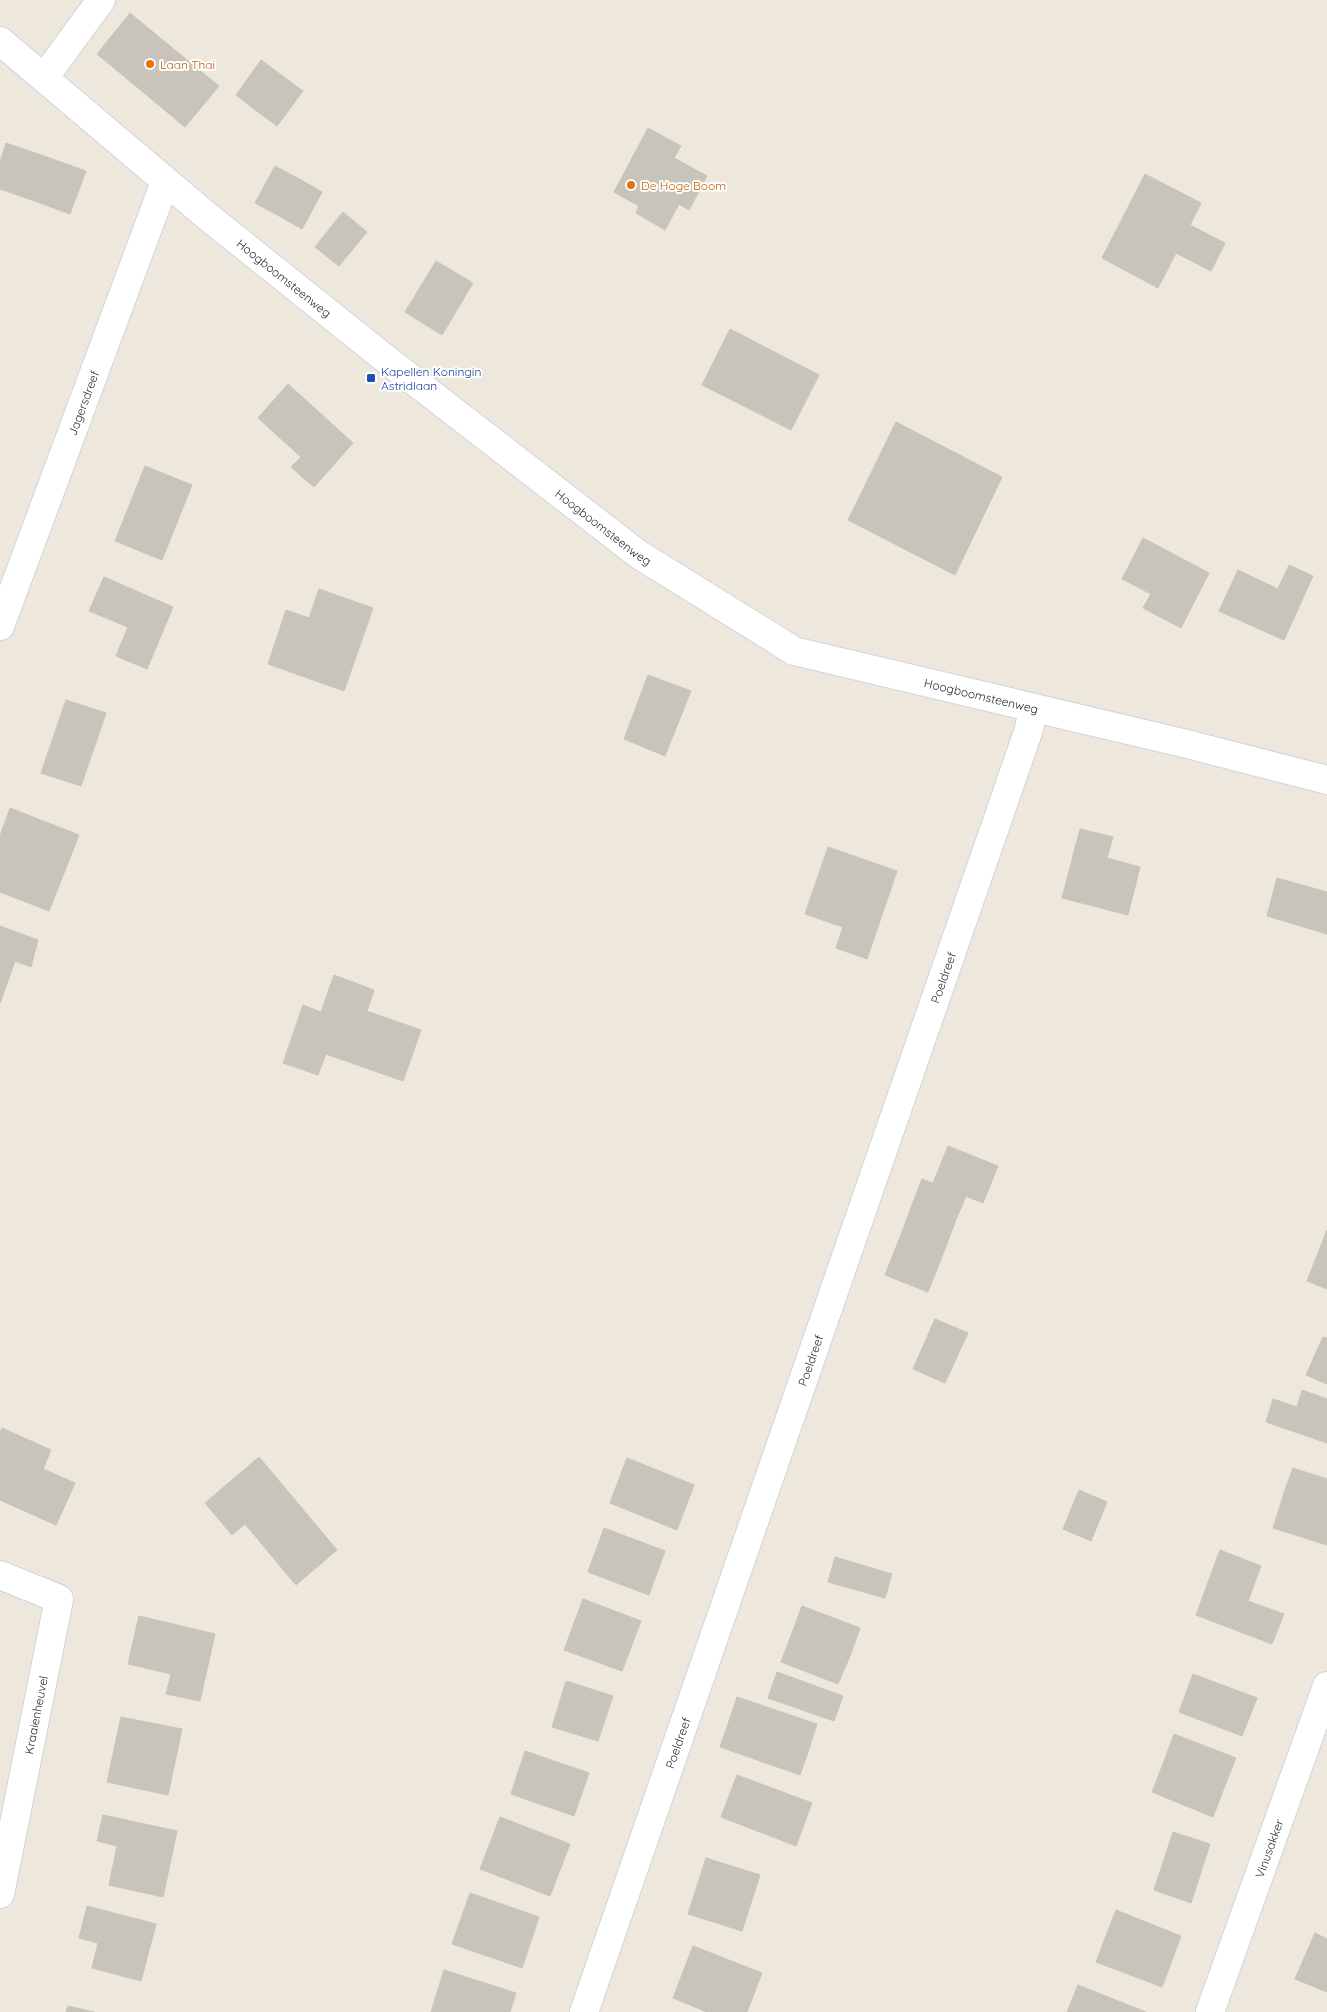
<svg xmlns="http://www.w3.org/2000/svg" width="1327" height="2012" viewBox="0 0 1327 2012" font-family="Quicksand,sans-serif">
  <rect width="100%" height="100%" fill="#ede7dc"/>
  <g fill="#c8c4bc" stroke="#c8c4b6">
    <path d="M130 13 176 51 143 92 97 54Z"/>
    <path d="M176 51 219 86 185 127 143 92Z"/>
    <path d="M261 60 284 77 258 112 236 95Z"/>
    <path d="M284 77 303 91 277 126 258 112Z"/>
    <path d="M648 128 681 146 674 158 707 176 689 210 679 204 665 230 636 213 639 206 614 192Z"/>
    <path d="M6 143 44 156 29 199 0 189V162Z"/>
    <path d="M44 156 86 171 70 214 29 199Z"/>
    <path d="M275 166 301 180 281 217 255 203Z"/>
    <path d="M1145 174 1201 203 1190 225 1225 243 1211 271 1176 253 1158 288 1102 258Z"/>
    <path d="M301 180 322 192 302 229 281 217Z"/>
    <path d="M343 212 367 232 339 266 315 247Z"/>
    <path d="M436 261 473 283 442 335 405 312Z"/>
    <path d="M730 329 819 375 791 430 702 385Z"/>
    <path d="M288 384 353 443 314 487 291 467 301 457 258 418Z"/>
    <path d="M896 422 1002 477 955 575 848 520Z"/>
    <path d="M145 466 192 485 162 560 115 541Z"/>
    <path d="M1143 538 1209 573 1181 628 1143 608 1151 594 1122 579Z"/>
    <path d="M1289 565 1313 576 1284 640 1219 611 1238 570 1278 589Z"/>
    <path d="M104 577 173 607 147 669 116 656 128 627 89 611Z"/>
    <path d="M319 589 373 608 344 691 268 664 286 610 309 618Z"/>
    <path d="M648 675 691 691 665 756 624 739Z"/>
    <path d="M66 700 106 713 81 786 41 773Z"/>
    <path d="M10 808 79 835 49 911 0 892V836Z"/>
    <path d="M1080 829 1113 837 1107 858 1140 867 1128 915 1062 898Z"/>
    <path d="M828 847 897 871 867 959 836 948 843 927 805 914Z"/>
    <path d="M1277 878 1327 892V934L1267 916Z"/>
    <path d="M0 926 38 940 31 967 15 961 0 1003Z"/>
    <path d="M334 975 374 990 367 1011 421 1030 403 1081 326 1054 318 1075 283 1063 303 1005 321 1012Z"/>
    <path d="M948 1146 998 1166 983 1203 933 1183Z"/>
    <path d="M922 1179 966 1196 955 1222 912 1205Z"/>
    <path d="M912 1205 955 1222 945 1249 902 1232Z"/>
    <path d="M1327 1230V1289L1307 1281Z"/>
    <path d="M902 1232 945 1249 928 1292 885 1275Z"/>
    <path d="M935 1319 968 1333 945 1383 913 1369Z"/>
    <path d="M1323 1337 1327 1338V1384L1306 1375Z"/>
    <path d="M1302 1390 1327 1399V1443L1266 1422 1273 1399 1297 1407Z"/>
    <path d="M2 1428 51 1450 43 1469 75 1483 56 1525 0 1500V1433Z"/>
    <path d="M259 1457 337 1550 296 1585 245 1524 232 1535 205 1503Z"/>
    <path d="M627 1458 694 1485 677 1530 610 1503Z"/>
    <path d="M1293 1468 1327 1479V1506L1284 1493Z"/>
    <path d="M1079 1490 1107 1502 1091 1541 1063 1529Z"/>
    <path d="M1284 1493 1327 1506V1545L1273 1528Z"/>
    <path d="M604 1528 665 1551 649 1595 588 1572Z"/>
    <path d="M1220 1550 1261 1566 1248 1601 1284 1614 1272 1644 1196 1615Z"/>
    <path d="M835 1557 892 1574 885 1598 828 1582Z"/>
    <path d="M583 1599 641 1621 622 1671 564 1650Z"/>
    <path d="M802 1606 860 1628 850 1656 792 1633Z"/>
    <path d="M139 1616 215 1634 200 1701 166 1694 171 1674 128 1664Z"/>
    <path d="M792 1633 850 1656 838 1684 781 1662Z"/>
    <path d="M777 1672 843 1696 834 1721 768 1698Z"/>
    <path d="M1193 1674 1257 1698 1242 1736 1179 1712Z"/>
    <path d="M566 1681 613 1696 598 1741 552 1727Z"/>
    <path d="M737 1697 817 1724 808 1752 728 1724Z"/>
    <path d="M121 1717 182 1729 168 1795 107 1782Z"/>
    <path d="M728 1724 808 1752 800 1775 720 1747Z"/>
    <path d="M1174 1734 1236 1758 1224 1788 1163 1764Z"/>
    <path d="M525 1751 589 1773 574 1816 511 1794Z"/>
    <path d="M1163 1764 1224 1788 1213 1817 1152 1792Z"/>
    <path d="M737 1775 812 1803 796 1846 721 1817Z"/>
    <path d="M103 1815 177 1831 163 1897 109 1885 117 1846 97 1841Z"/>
    <path d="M500 1817 570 1844 550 1896 480 1869Z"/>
    <path d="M1173 1832 1210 1844 1191 1903 1154 1890Z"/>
    <path d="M706 1858 760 1875 742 1931 688 1914Z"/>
    <path d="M470 1893 539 1917 522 1968 452 1944Z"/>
    <path d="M87 1906 156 1924 141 1981 92 1968 98 1943 79 1938Z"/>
    <path d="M1116 1910 1181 1936 1162 1987 1096 1962Z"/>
    <path d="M1315 1933 1327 1939V1992L1295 1979Z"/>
    <path d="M693 1946 762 1973 747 2012H707L673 1998Z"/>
    <path d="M444 1970 516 1993 510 2012H431Z"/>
    <path d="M1078 1985 1146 2012H1067Z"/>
    <path d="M68 2006 94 2012H66Z"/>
  </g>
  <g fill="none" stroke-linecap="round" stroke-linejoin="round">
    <defs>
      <g id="minor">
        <path id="s1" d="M0 41 207 216 387 360 638 554 794 651 1187 744 1327 780"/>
        <path d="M44 78 101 0"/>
        <path id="s2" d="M0 626 165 182"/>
        <path d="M0 1575 59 1599 0 1894"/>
        <path id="s3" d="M584 2012 1028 732 1034 708"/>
        <path id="s4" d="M1210 2012 1327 1686"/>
      </g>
    </defs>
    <use href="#minor" stroke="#d1d3e3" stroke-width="30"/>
    <use href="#minor" stroke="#fff" stroke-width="28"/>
  </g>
  <g fill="#e8710a" stroke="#fff" stroke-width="2">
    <circle cx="150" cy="64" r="5"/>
    <circle cx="631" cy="185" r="5"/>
  </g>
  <rect fill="#1a4fb4" stroke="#fff" stroke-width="2" x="366" y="373" width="10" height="10" rx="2.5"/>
  <g text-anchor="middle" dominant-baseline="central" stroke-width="4" stroke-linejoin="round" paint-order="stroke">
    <g font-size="12" fill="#c56008" stroke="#fff" text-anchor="start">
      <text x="160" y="64">Laan Thai</text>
      <text x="641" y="185">De Hoge Boom</text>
    </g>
    <g font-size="12" fill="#2a2a2a" stroke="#fff">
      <text stroke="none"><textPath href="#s1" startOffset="370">Hoogboomsteenweg</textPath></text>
      <text stroke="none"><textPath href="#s2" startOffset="238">Jagersdreef</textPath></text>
      <text stroke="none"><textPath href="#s1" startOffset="775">Hoogboomsteenweg</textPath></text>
      <text stroke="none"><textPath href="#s1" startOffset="1195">Hoogboomsteenweg</textPath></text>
      <text stroke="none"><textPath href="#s3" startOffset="1095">Poeldreef</textPath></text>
      <text stroke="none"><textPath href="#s3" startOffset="690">Poeldreef</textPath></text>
      <text transform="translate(36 1715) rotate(-79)">Kraaienheuvel</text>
      <text stroke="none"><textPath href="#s3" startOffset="285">Poeldreef</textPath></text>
      <text stroke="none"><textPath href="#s4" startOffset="174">Vinusakker</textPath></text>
    </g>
    <g font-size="12" fill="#164399" stroke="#fff" text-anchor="start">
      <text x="381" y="371">Kapellen Koningin<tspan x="381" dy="14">Astridlaan</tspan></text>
    </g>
  </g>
</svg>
